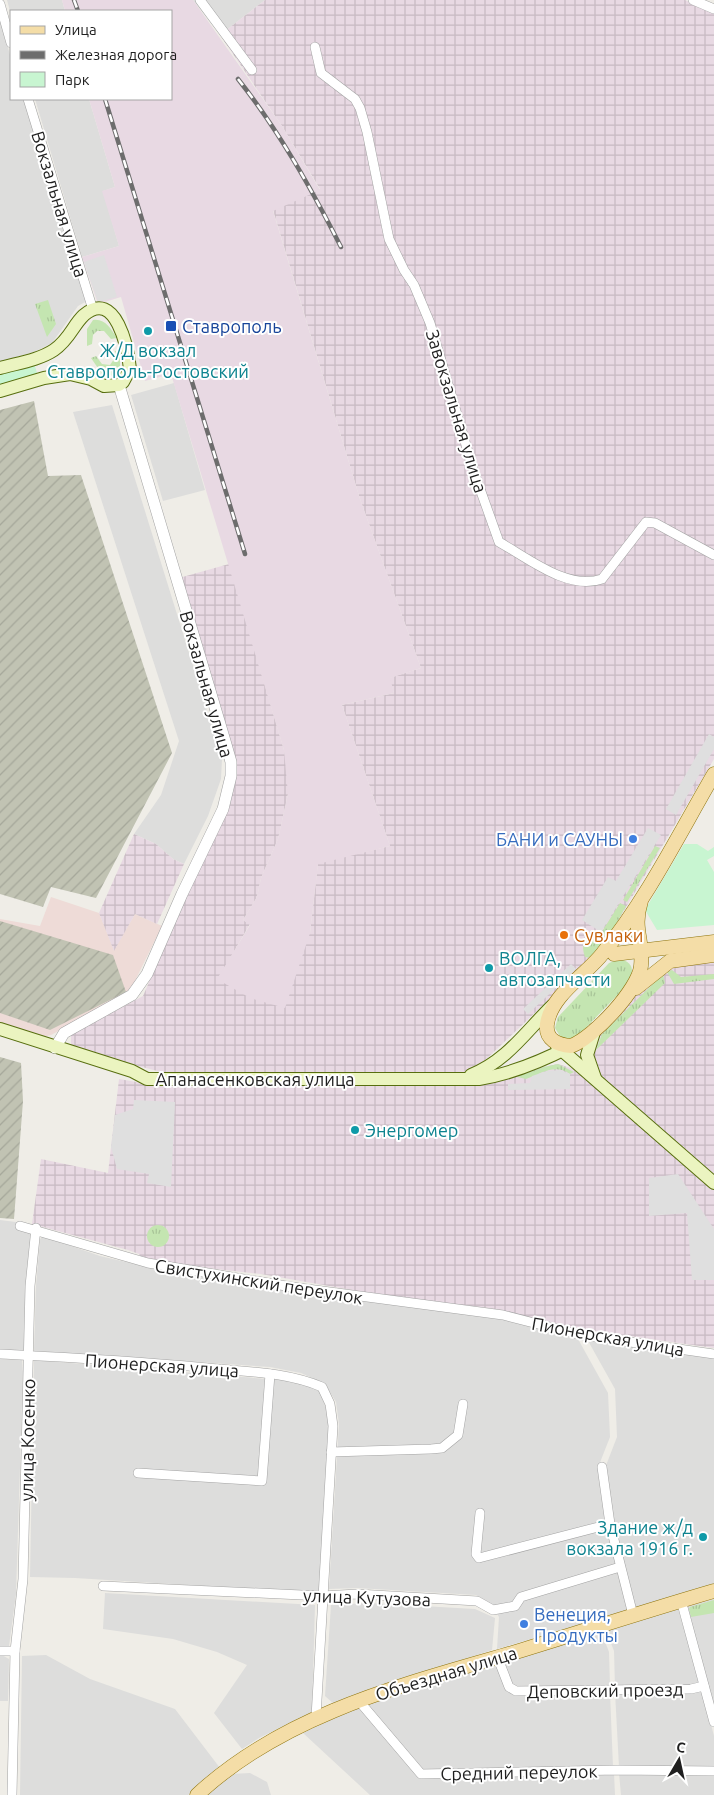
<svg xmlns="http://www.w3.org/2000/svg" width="714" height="1795" viewBox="0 0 714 1795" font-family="Ubuntu,sans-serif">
  <defs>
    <pattern id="industrial-grid" width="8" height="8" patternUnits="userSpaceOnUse" patternTransform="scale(1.25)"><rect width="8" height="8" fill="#e8d9e3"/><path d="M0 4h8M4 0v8" fill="none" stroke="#c7bac2"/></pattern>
    <pattern id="construction-furrows" width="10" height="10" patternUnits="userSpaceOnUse" patternTransform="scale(1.25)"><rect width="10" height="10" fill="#c1c3b3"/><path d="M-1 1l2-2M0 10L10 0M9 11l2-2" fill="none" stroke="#a5a79a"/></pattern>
    <pattern id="grass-tufts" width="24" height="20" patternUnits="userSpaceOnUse" patternTransform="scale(1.25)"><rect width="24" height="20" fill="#c4e5b1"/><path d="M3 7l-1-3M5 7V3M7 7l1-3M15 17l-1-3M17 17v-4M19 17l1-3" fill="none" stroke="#a8c498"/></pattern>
  </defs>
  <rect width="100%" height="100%" fill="#efede7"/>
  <g fill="#dddddc">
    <path d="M7 0H62L65 11H11V15Z"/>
    <path d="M193 0H265L220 35Z"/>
    <path d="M0 21 11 58V99H24L87 301 78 306 52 343 34 352 0 362Z"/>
    <path d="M35 99H89L115 187 103 191 119 246 82 257Z"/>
    <path d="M174 383 205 490 163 501 131 395Z"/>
    <path d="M112 405 222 759 221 779 208 816 184 864 173 859 156 844 134 834 161 795 179 741 73 412Z"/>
    <path d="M0 1220 32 1224 26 1285 24 1351 0 1349Z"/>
    <path d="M43 1236 100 1256 148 1267 497 1318 578 1339 608 1393 610 1437 599 1465 606 1522 627 1611 497 1649 499 1617 492 1605 476 1595 357 1588 329 1589 339 1424 336 1402 325 1384 301 1373 270 1367 34 1351 36 1286 40 1239Z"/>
    <path d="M587 1339 714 1358V1586L634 1609 613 1522 605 1468 617 1437 615 1389Z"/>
    <path d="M0 1359 22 1360 23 1372 16 1594 9 1646 4 1649 0 1648Z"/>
    <path d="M34 1360 267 1379 260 1478 135 1469V1477L264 1485 273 1379 301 1383 319 1391 326 1408 329 1427 321 1588 315 1593 75 1578 30 1577Z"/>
    <path d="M105 1593 315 1605 312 1712 259 1738 242 1749 214 1713 247 1665 217 1652 173 1639 103 1629Z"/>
    <path d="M714 1599V1716L685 1607Z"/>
    <path d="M369 1603 475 1609 495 1618 492 1650 333 1703 325 1696 331 1605Z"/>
    <path d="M678 1609 701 1685 615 1687 614 1651 606 1630Z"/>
    <path d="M601 1631 609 1652 610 1687H518L511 1684 503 1662Z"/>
    <path d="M0 1654 9 1659 8 1701H0Z"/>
    <path d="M46 1655 90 1679 175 1709 220 1768 188 1795H20L22 1656Z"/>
    <path d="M497 1664 507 1690 610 1693 613 1767 423 1772 367 1704Z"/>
    <path d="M702 1690 714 1736V1768L619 1767 615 1692Z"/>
    <path d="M358 1707 420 1778 614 1773 615 1795H370L303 1733Z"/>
    <path d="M250 1773 267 1782 271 1795H206L231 1774Z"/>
    <path d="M619 1773 694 1775 714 1773V1795H621Z"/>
  </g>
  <path fill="#eedbd7" d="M51 897 99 913 114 950 135 914 162 926 129 993 51 1035 39 1038 0 1023V919L40 926Z"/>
  <g fill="url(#industrial-grid)">
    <path d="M265 0H685L714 13V759L600 951 480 1065 464 1072 176 1076 71 1048V1035L143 996 235 784 179 578 229 564 284 750 288 772V794L278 839 261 878 257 897 243 920 250 924 218 979 310 933 318 863 390 846 342 705 394 693 389 678 421 668 360 499 273 210 320 189 282 126 220 35Z"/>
    <path d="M134 834 156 844 173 859 184 864 157 924 135 914 114 951 99 913Z"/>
    <path d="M714 958V1177L601 1079 591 1055 594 1040 631 997 665 968Z"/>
    <path d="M558 1064 577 1070 714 1190V1348L579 1329 489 1308 386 1296 261 1274 215 1269 142 1258 139 1254 128 1250 32 1224 41 1159 108 1173 119 1079 154 1085 175 1086 462 1084Z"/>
  </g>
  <path fill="#e8d9e3" d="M62 0H193L282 126 320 190 273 211 360 499 421 668 390 678 394 693 342 705 390 846 318 864 310 933 285 1008 250 998 217 979 250 925 243 920 257 897 261 878 278 839 288 794 284 750 171 374 145 381 121 297 98 304 82 257 119 246 102 191 115 187 89 99H171V11H65Z"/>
  <g fill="url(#construction-furrows)">
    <path d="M34 401 48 476 81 475 172 753 96 898 51 887 43 907 0 894V410Z"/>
    <path d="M0 921 113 955 126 992 50 1030 0 1013Z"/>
    <path d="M0 1057 21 1063 23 1101 14 1219 0 1218Z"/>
  </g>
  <g fill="url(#grass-tufts)">
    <path d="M48 300 56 324 47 337 35 304Z"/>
    <path d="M93 320C105 318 111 329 117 338L111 339 104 331H97L93 335 92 344 87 346V329Z"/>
    <path d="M120 350V366L114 376 102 374 91 358 96 356 102 364 110 365 114 359 115 351Z"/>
    <path d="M655 846 660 848 627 902 623 900Z"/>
    <path d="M620 903 626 906 605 944 591 958 585 957C581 946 583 936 594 930L601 933Z"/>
    <path d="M619 959C634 962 634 971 629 983L578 1036 568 1040 561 1038 555 1028 558 1017 609 963Z"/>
    <path d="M672 970 681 977 714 974V979L674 984 667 972Z"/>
    <path d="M663 974 665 983 596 1050 602 1034Z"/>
    <path d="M558 1064 574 1072 570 1074C554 1063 541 1074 526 1079L517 1077 544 1067Z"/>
    <circle cx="158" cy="1236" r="11"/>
    <path d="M714 1600V1613L691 1617 689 1609 690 1607Z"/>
  </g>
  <g fill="#c8f5d1">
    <path d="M34 363 38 376 0 387V372Z"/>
    <path d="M684 844H697L708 851 714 847V856L707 860 714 872V925L657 930 645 910Z"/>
  </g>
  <g fill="#dfdfdf">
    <path d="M104 255 117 297 98 302 84 262Z"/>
    <path d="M709 734 714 737V749L676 815 666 809Z"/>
    <path d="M648 828 661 835 601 932 582 920 608 877 616 881Z"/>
    <path d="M571 964 576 969 528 1014 523 1009Z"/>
    <path d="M560 1070 570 1074V1089L508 1090V1084L530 1083 532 1076 547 1071Z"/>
    <path d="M134 1100 175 1102 171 1187 147 1183 149 1174 117 1169 111 1147 115 1115 133 1109Z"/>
    <path d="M678 1174 714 1229V1280H692L687 1213 649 1216V1178Z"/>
  </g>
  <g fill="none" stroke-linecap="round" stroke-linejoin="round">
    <defs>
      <g id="minor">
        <path d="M200 0 252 70"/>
        <path d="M693 0 714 9"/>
        <path d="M0 4 11 43"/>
        <path d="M315 47 321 73 355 99 360 108 367 132 389 239 404 270 414 285 430 323 474 472 499 542C528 558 568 591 602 579L646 522 655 523 714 555"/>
        <path d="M28 99 93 310"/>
        <path d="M20 1226 148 1263 292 1287 503 1315 581 1335 714 1354"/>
        <path d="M0 1354C73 1358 145 1361 218 1369 253 1372 289 1373 322 1387L330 1404 333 1426 316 1717"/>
        <path d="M331 1452 431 1449 442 1448 458 1435 463 1404"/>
        <path d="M602 1467 610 1524 633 1615"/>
        <path d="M138 1473 262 1481 270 1374"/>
        <path d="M480 1513 476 1554 479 1558 610 1524"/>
        <path d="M103 1586 323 1596 357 1594 477 1601 493 1610 515 1606 521 1597 620 1567"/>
        <path d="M681 1600 714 1722"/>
        <path d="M0 1651H15"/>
        <path d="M497 1656 509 1687 516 1691 691 1689 704 1686"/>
        <path d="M359 1701 421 1774 617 1770 714 1771"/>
        <path d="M12 1795 15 1651 23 1579 30 1286 36 1228"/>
      </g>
      <path id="tertiary" d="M55 1048 64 1033 132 995 147 974 182 894 223 809 231 776V762L225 741 119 385"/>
      <g id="secondary">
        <path d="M0 368C18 363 39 360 54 350 70 339 73 325 84 315 116 288 128 349 130 369L123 382 119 385 104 386 91 379 70 374 44 378 0 391"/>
        <path d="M0 1029 132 1071 147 1079H479C512 1074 542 1061 571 1046"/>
        <path d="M595 1029 587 1055 595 1078"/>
        <path d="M557 1046 714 1183"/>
        <path d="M471 1075C507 1061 527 1030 553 1005"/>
      </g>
      <g id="primary">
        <path d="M641 901C632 930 644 940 641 966 639 989 593 1038 571 1046 558 1045 545 1040 547 1024 551 995 586 975 603 953 647 899 679 834 714 774"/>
        <path d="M614 954 714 942"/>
        <path d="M636 988 670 961 714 955"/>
        <path d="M197 1795C285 1713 406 1684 519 1651 584 1631 649 1610 714 1591"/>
      </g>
    </defs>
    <use href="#minor" stroke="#a3a3a3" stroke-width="10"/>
    <use href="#tertiary" stroke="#a3a3a3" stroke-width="12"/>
    <use href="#secondary" stroke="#576e0e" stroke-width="14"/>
    <use href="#primary" stroke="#8e740d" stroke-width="15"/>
    <use href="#minor" stroke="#fff" stroke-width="9"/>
    <use href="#tertiary" stroke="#fff" stroke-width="11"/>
    <use href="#secondary" stroke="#ebf4c0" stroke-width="12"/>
    <use href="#primary" stroke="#f4dda7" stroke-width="14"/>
    <defs>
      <g id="rail">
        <path d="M74 0 78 11"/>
        <path d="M238 79C279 131 311 188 341 247"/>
        <path d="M105 99 245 554"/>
      </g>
    </defs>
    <use href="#rail" stroke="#6d6d6d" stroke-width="4.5"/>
    <use href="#rail" stroke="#fff" stroke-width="2.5" stroke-dasharray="8" stroke-linecap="butt"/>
  </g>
  <rect fill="#1a4fb4" stroke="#fff" stroke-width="2" x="165" y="320" width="12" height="12" rx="2.5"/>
  <g fill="#0f9aa8" stroke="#fff" stroke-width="2">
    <circle cx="148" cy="331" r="5"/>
    <circle cx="489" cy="968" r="5"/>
    <circle cx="355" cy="1130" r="5"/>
    <circle cx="703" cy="1537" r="5"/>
  </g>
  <g fill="#3f7fe0" stroke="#fff" stroke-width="2">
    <circle cx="633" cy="839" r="5"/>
    <circle cx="524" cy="1624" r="5"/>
  </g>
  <circle fill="#e8710a" stroke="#fff" stroke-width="2" cx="564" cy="935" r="5"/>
  <g text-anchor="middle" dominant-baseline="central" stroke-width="4" stroke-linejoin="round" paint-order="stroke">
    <g font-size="18" fill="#1f1f1f" stroke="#fff">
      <text transform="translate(60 204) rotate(73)">Вокзальная улица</text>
      <text transform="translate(457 411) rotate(73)">Завокзальная улица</text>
      <text transform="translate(207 684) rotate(74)">Вокзальная улица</text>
      <text x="255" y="1079">Апанасенковская улица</text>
      <text transform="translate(259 1281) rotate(9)">Свистухинский переулок</text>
      <text transform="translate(608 1336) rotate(10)">Пионерская улица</text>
      <text transform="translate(162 1365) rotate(4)">Пионерская улица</text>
      <text transform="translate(27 1440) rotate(-89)">улица Косенко</text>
      <text transform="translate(367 1597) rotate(2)">улица Кутузова</text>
      <text transform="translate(446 1673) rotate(-17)">Объездная улица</text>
      <text transform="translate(605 1690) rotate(-1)">Деповский проезд</text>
      <text transform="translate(519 1772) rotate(-1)">Средний переулок</text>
    </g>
    <g font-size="18" fill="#164399" stroke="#fff" text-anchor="start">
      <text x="182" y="326">Ставрополь</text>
    </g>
    <g font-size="18" fill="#0d838f" stroke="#fff" text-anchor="start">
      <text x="148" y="350" text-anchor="middle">Ж/Д вокзал<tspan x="148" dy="21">Ставрополь-Ростовский</tspan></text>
      <text x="499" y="958">ВОЛГА,<tspan x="499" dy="21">автозапчасти</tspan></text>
      <text x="365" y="1130">Энергомер</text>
      <text x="693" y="1527" text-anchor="end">Здание ж/д<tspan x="693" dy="21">вокзала 1916 г.</tspan></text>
    </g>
    <g font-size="18" fill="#366cbe" stroke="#fff" text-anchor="end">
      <text x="623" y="839">БАНИ и САУНЫ</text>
      <text x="534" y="1614" text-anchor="start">Венеция,<tspan x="534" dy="21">Продукты</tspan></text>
    </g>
    <g font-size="18" fill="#c56008" stroke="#fff" text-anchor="start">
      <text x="574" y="935">Сувлаки</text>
    </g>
  </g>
  <rect x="10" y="10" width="162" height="90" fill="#ffffff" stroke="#a5a5a5"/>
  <rect x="20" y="26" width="25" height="8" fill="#f4dda7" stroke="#a5a5a5"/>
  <text x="55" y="35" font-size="15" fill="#1f1f1f">Улица</text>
  <rect x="20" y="51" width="25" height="8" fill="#6d6d6d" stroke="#a5a5a5"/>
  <text x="55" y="60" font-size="15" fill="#1f1f1f">Железная дорога</text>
  <rect x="20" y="72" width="25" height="15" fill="#c8f5d1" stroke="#a5a5a5"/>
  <text x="55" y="85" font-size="15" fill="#1f1f1f">Парк</text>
  <g transform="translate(679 1760) rotate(9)" stroke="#ffffff" stroke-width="4" paint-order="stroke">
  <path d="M0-4L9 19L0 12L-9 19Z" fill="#1f1f1f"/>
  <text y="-8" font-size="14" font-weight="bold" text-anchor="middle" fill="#1f1f1f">С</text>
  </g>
</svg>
